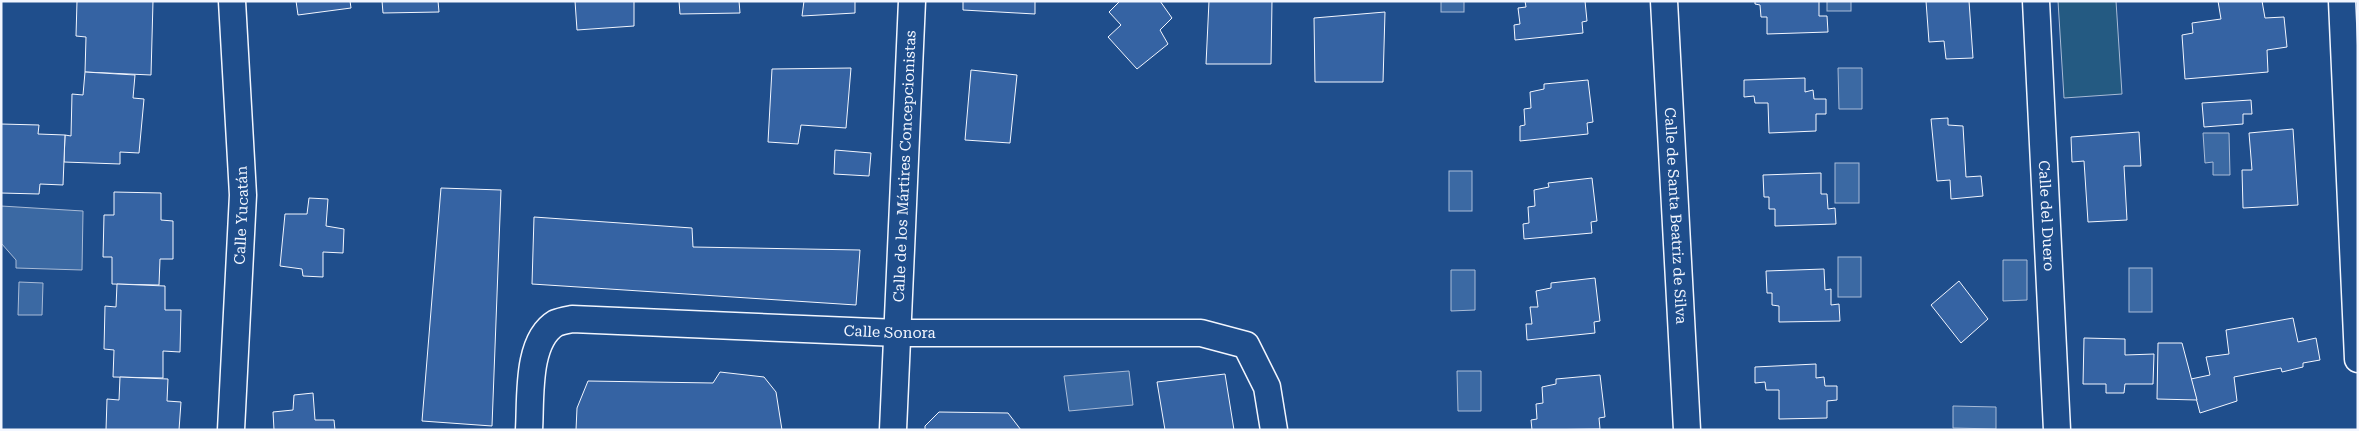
<svg xmlns="http://www.w3.org/2000/svg" width="2359" height="431" viewBox="0 0 2359 431" font-family="'Roboto Serif',serif">
  <rect width="100%" height="100%" fill="#1f4e8c"/>
  <path fill="#245a82" stroke="#a8bbd7" d="M2058 1H2116L2122 94 2064 98Z"/>
  <g fill="#3b69a3" stroke="#a8bbd7">
    <rect x="1441" y="1" width="23" height="11"/>
    <rect x="1827" y="1" width="24" height="10"/>
    <path d="M1838 68H1862V109H1839Z"/>
    <path d="M2203 133H2229L2230 175H2213V162L2205 163Z"/>
    <rect x="1835" y="163" width="24" height="40"/>
    <rect x="1449" y="171" width="23" height="40"/>
    <path d="M1 206 83 211 82 270 16 268V260L1 243Z"/>
    <rect x="1838" y="257" width="23" height="40"/>
    <path d="M2003 260H2027V300L2003 301Z"/>
    <rect x="2129" y="268" width="23" height="44"/>
    <path d="M1451 270H1475V310L1451 311Z"/>
    <path d="M19 282 43 283 42 315H18Z"/>
    <path d="M1129 371 1133 405 1069 411 1064 376Z"/>
    <path d="M1457 371H1481V411H1458Z"/>
    <path d="M1953 406 1996 407V429L1953 428Z"/>
  </g>
  <g fill="#3563a3" stroke="#f2f6ff">
    <path d="M77 1H153L151 75 85 72 86 37 76 36Z"/>
    <path d="M296 1H350L351 8 298 15Z"/>
    <path d="M382 1H438L439 12 383 13Z"/>
    <path d="M575 1H634V26L577 30Z"/>
    <path d="M679 1H739L740 13 680 14Z"/>
    <path d="M804 1H855V13L802 16Z"/>
    <path d="M963 1H1035V14L963 10Z"/>
    <path d="M1120 1H1160L1172 18 1160 30 1168 44 1137 69 1108 37 1121 25 1109 12Z"/>
    <path d="M1209 1H1272L1271 64H1206Z"/>
    <path d="M1525 1H1585L1587 21 1582 22 1583 33 1515 40 1514 25 1520 24 1518 8 1526 7Z"/>
    <path d="M1755 1H1819V16H1827L1828 32 1767 34V17H1761L1760 5 1755 4Z"/>
    <path d="M1926 1H1969L1973 58 1946 59 1944 41 1929 42Z"/>
    <path d="M2218 1H2262L2265 18 2284 17 2287 47 2267 50 2268 72 2185 79 2182 35 2193 33 2192 23 2221 19Z"/>
    <path d="M1385 12 1383 82H1315L1314 18Z"/>
    <path d="M851 68 846 128 801 125 798 144 768 142 772 69Z"/>
    <path d="M971 70 1017 75 1010 143 965 140Z"/>
    <path d="M85 72 135 75 133 98 144 99 139 153 120 152V164L64 162 65 135 71 136 72 94 83 95Z"/>
    <path d="M1805 78V92L1813 90 1814 99H1826V114H1816V131L1769 133 1768 103H1755L1754 96 1744 97V80Z"/>
    <path d="M1588 80 1593 122 1587 123 1588 134 1520 141V126L1525 125 1524 109 1531 108 1530 92 1544 89V84Z"/>
    <path d="M2251 100 2252 114H2243V124L2204 127 2202 103Z"/>
    <path d="M1948 118V125L1963 126 1966 177 1981 176 1983 196 1951 199 1950 180 1937 181 1931 119Z"/>
    <path d="M1 124 39 125 38 134 65 135 63 185 40 184 39 194 1 193Z"/>
    <path d="M2293 129 2298 205 2243 208 2242 170H2252L2249 133Z"/>
    <path d="M2139 132 2141 166H2124L2127 220 2088 222 2084 161 2072 162 2071 137Z"/>
    <path d="M835 150 871 153 869 176 834 174Z"/>
    <path d="M1821 173V194H1827L1828 209 1835 208 1836 224 1775 226V209H1769V197H1764L1763 175Z"/>
    <path d="M1592 178 1597 221 1591 222 1592 233 1524 239 1523 224 1529 223 1528 207 1535 206 1534 190 1549 187 1548 183Z"/>
    <path d="M441 188 501 190 492 426 422 421Z"/>
    <path d="M114 192 161 193V220L173 221V259H160L159 285 112 284V257H103L104 215H114Z"/>
    <path d="M309 198 328 199 326 226 344 229 343 253 323 252V277L303 276 302 269 280 266 285 214H307Z"/>
    <path d="M534 217 692 228 693 247 860 250 856 305 532 284Z"/>
    <path d="M1824 269 1825 290 1831 289V305L1839 304 1840 321 1779 322V306L1772 305V293H1767L1766 271Z"/>
    <path d="M1595 278 1600 321 1594 322 1595 333 1527 340 1526 324H1532L1530 307H1538L1536 291 1551 288V283Z"/>
    <path d="M1959 281 1988 319 1961 343 1931 305Z"/>
    <path d="M117 284 165 286V310H181L180 352 163 351V378L113 377 114 350 104 349 105 306 116 307Z"/>
    <path d="M2293 318 2298 342 2316 338 2320 360 2303 363V367L2282 372 2281 368 2234 377 2237 401 2200 413 2191 379 2210 375 2206 357 2229 354 2226 330Z"/>
    <path d="M2084 338 2125 339V355L2154 354 2153 384H2125L2124 393H2106V384H2083Z"/>
    <path d="M2158 343H2182L2197 400 2157 399Z"/>
    <path d="M1816 364V378L1824 377 1825 386H1837V400L1827 401V418L1779 419V390H1766L1765 382 1755 383V367Z"/>
    <path d="M720 372 764 377 776 392 782 430H576L577 408 588 381 713 383Z"/>
    <path d="M1225 374 1234 430H1165L1157 382Z"/>
    <path d="M1600 375 1605 417 1599 418 1600 429 1532 430 1531 420 1537 419 1536 404 1543 403 1542 387 1556 384V379Z"/>
    <path d="M120 377 168 379 167 401 181 402 179 430H106L107 399 119 400Z"/>
    <path d="M313 393 315 420H334L335 430H274L273 412 293 410 294 395Z"/>
    <path d="M939 412 1008 413 1021 430H925V426Z"/>
  </g>
  <g fill="none" stroke-linecap="round" stroke-linejoin="round">
    <defs>
      <g id="minor">
        <path id="s1" d="M1664 1 1687 430"/>
        <path id="s2" d="M2036 1 2057 430"/>
        <path d="M2342 1 2358 359"/>
        <path id="s3" d="M231 430 243 195 232 1"/>
        <path id="s4" d="M529 430C531 399 526 341 556 323 561 321 567 320 572 319L898 333H1201L1246 345 1267 387 1274 430"/>
        <path id="s5" d="M893 430 912 1"/>
      </g>
    </defs>
    <use href="#minor" stroke="#f2f6ff" stroke-width="29"/>
    <use href="#minor" stroke="#1f4e8c" stroke-width="26"/>
  </g>
  <g text-anchor="middle" dominant-baseline="central" stroke-width="4" stroke-linejoin="round" paint-order="stroke">
    <g font-size="15" fill="#f2f6ff" stroke="#1f4e8c">
      <text stroke="none"><textPath href="#s5" startOffset="264">Calle de los Mártires Concepcionistas</textPath></text>
      <text stroke="none"><textPath href="#s3" startOffset="215">Calle Yucatán</textPath></text>
      <text stroke="none"><textPath href="#s1" startOffset="215">Calle de Santa Beatriz de Silva</textPath></text>
      <text stroke="none"><textPath href="#s2" startOffset="215">Calle del Duero</textPath></text>
      <text stroke="none"><textPath href="#s4" startOffset="449">Calle Sonora</textPath></text>
    </g>
  </g>
  <rect width="2359" height="431" fill="none" stroke="#f2f6ff" stroke-width="5"/>
</svg>
